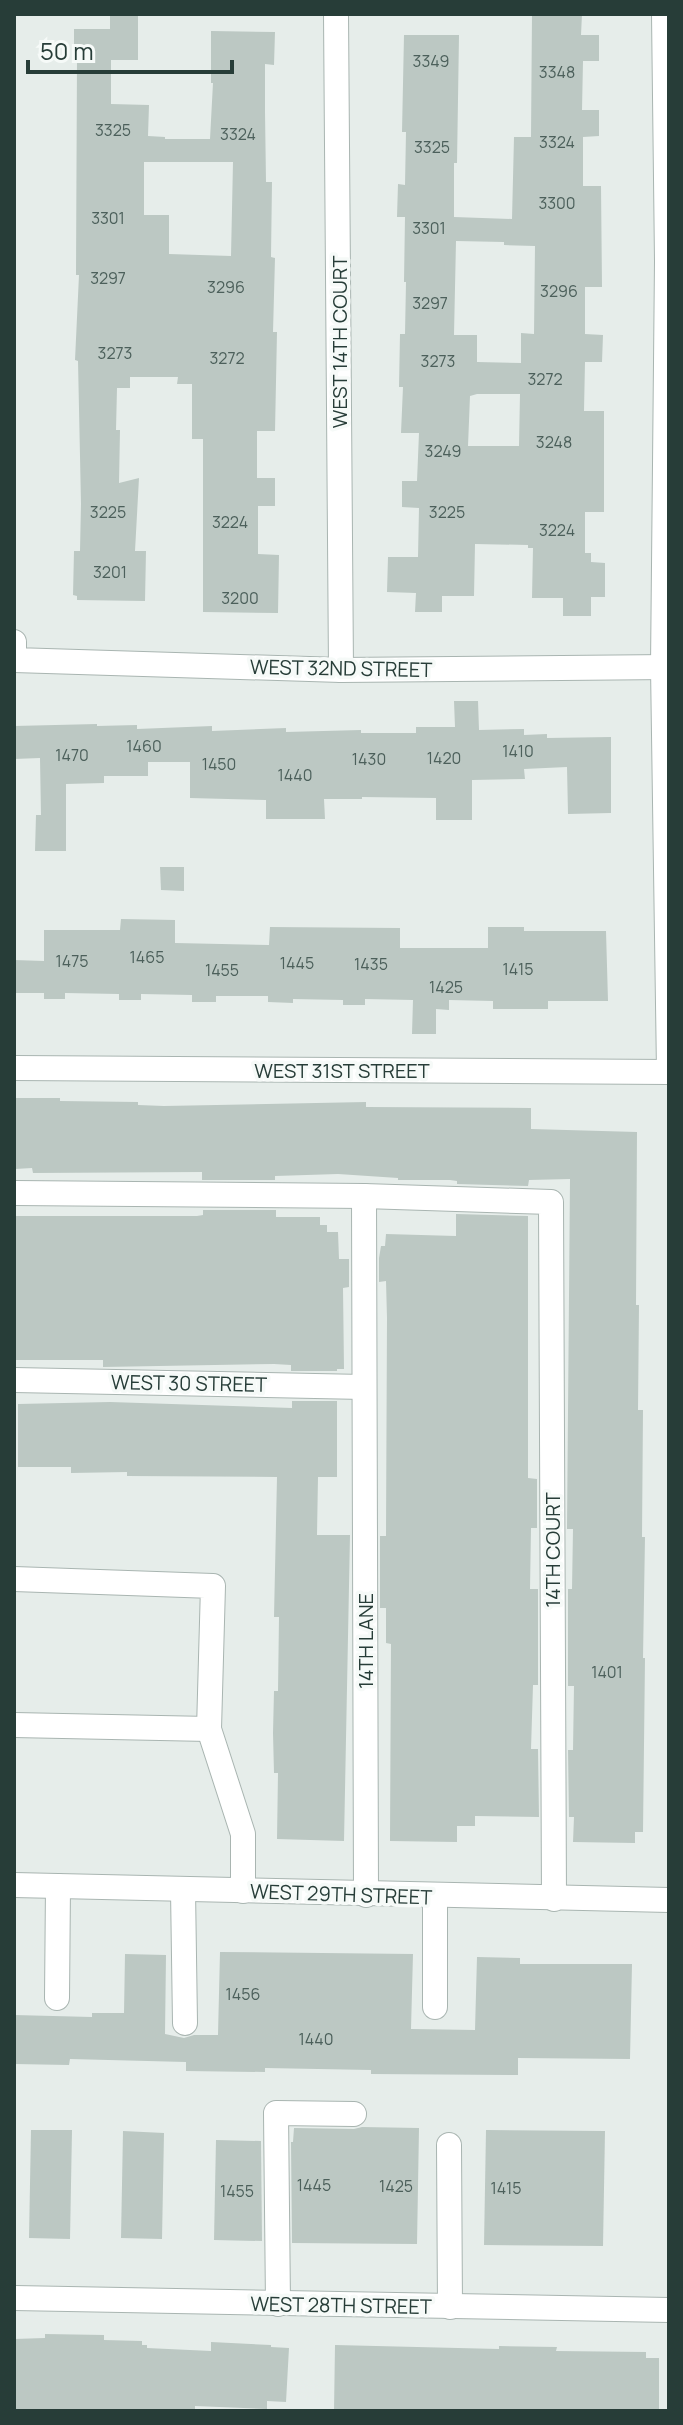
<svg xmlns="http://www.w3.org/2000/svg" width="683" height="2425" viewBox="0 0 683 2425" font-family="Manrope,sans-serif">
  <rect width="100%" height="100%" fill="#e6edea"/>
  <g fill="#bcc8c3" fill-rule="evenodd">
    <path d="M110 14H138V60H111V104L149 105 148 136 165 137V139H210L213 83H211V31L275 32 274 65 265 64V112L266 182H272L271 257 275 258 273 332H277L275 431H257V478H275V506H258V554L279 555 278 613 203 612V439H192V384H177L178 377H130V388H117L116 430H120L119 483 139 478 135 551H146L145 601 77 600V596L73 595 74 551H80L81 504 78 361 75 360 79 275H76L77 60H74V29H110ZM144 162H233L231 256 169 254V215H144Z"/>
    <path d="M532 14H582L581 35H599V61H583L582 110H599V136L583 137V186H601L602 287H585V334L603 335 602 362H585L584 411H604V512H585V553H591V562L605 563V597H591V616H563V598H532L533 548H528V545L475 544 474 596H442V612H415L416 593 387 592 388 557H418L419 508 402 507V481H417L419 433H401L403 387H399L400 334H405L406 282H404L405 217H397L398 184 405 185 406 132H402L404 35H459L457 163H454V217L512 219 514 137H531ZM456 241 504 242V245L535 246 534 334 521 333V363L477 362V335H454ZM477 394H520L519 446H468L470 396Z"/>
    <path d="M454 701H478L479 730 524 729V735L547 734V738L611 737V813L568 814 567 767 524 769 525 779 472 780V820H436V798L362 797V799H324L325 819H266V800L190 798V762H148V776H104V783L66 784V851H35L36 815H41L40 758 14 759V726L97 724V726L137 725V729L212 726V731L286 728V732L361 730V733H416V727H455Z"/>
    <path d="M160 867H184V891L161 890Z"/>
    <path d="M121 919 175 920V943L269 945 270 927 400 928V948H488V927H524V931H606L608 1001H548V1009H493V1001L449 1000V1010L436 1009V1034H412L413 1000 365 999V1005H343V1000L293 999V1003L268 1002V996H216V1002H192V995L141 994V1000H119V994L65 993V999H44V993H14V960L44 961V930H120Z"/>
    <path d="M15 1098H60V1101L138 1102V1105L164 1106 366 1102V1107L531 1108V1129L637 1132 636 1305H639L638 1410H643L642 1537H645L643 1658H645L643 1832H635V1843L573 1842 574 1817H569L568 1750H573L574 1686H568V1589H572L573 1529H567L570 1179 529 1180 528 1186 457 1184V1181L450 1180H398V1178L338 1174 275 1176V1180H202V1172L33 1173 32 1168 15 1169Z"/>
    <path d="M203 1210H276V1217H320V1225H327V1232H338L339 1259H349V1287L343 1288 344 1369H337V1371H291V1365L274 1364 103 1367V1360H14V1216H197L203 1215Z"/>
    <path d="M456 1214 528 1216V1478L537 1479V1528H531L530 1589H538V1685H533L531 1749H538L539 1817 475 1816V1826H457V1842L390 1841 391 1644 386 1643V1608H380V1536H386L387 1318 386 1281 379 1282V1258L381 1246H385L386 1234 456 1236Z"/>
    <path d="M292 1401H337V1477H318L317 1535H350L344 1841 277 1839 278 1773H274L273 1733 274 1691H278L279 1617H274L277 1477 127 1476V1472L71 1473V1467H18V1404L110 1402 292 1408Z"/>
    <path d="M220 1952 413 1954 411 2029 475 2030 477 1957 520 1958V1964H632L630 2059 518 2058V2075L371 2074V2070L265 2068V2072L186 2071V2062L70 2059 69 2065 14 2064V2015L92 2017V2013H124L125 1954 166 1955 165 2034 184 2038 194 2035H218Z"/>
    <path d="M362 2127 419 2128 417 2244 292 2243 291 2142H293L294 2128 354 2129Z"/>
    <path d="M31 2130H72L70 2239 29 2238Z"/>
    <path d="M486 2130 605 2131 603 2246 484 2245Z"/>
    <path d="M123 2131 164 2133 162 2239 121 2238Z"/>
    <path d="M216 2140 261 2141 262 2241 214 2240Z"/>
    <path d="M45 2334 104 2335V2340L142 2341V2345H147V2348L211 2351V2342L271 2345V2347L289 2348 286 2402 267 2401V2409L195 2406V2411H14V2339L45 2338Z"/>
    <path d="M335 2345 499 2349V2346L557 2347 556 2351 646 2352V2358H659V2411H334Z"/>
  </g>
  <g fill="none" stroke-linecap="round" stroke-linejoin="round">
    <defs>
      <g id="minor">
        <path d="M336 14 341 670"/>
        <path d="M664 14 667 261 663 667 669 1071"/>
        <path d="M14 642V660L341 670 669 667"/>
        <path d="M14 1068 669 1072"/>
        <path d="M14 1193 364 1196 551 1202 554 1899"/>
        <path d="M364 1196 366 1895"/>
        <path d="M14 1380 364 1387"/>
        <path d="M14 1579 213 1586 209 1729 243 1834V1891"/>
        <path d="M14 1725 209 1729"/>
        <path d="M14 1885 669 1900"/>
        <path d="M183 1890 185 2023"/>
        <path d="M435 1897V2007"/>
        <path d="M57 1998 58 1886"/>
        <path d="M449 2145 450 2307"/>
        <path d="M14 2298 669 2310"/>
        <path d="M278 2304 276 2113 354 2114"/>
      </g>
    </defs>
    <use href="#minor" stroke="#a9b5b1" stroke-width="26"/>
    <use href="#minor" stroke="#fff" stroke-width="24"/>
  </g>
  <g text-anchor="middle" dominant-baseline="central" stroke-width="7" stroke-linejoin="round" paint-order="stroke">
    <g font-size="16" fill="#4c605b">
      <text x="431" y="61">3349</text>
      <text x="557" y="72">3348</text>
      <text x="113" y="130">3325</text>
      <text x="238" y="134">3324</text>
      <text x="557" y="142">3324</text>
      <text x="432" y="147">3325</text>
      <text x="557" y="203">3300</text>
      <text x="108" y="218">3301</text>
      <text x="429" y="228">3301</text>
      <text x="108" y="278">3297</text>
      <text x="226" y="287">3296</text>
      <text x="559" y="291">3296</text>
      <text x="430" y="303">3297</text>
      <text x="115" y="353">3273</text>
      <text x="227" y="358">3272</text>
      <text x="438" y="361">3273</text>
      <text x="545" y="379">3272</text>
      <text x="554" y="442">3248</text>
      <text x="443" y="451">3249</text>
      <text x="108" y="512">3225</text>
      <text x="447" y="512">3225</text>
      <text x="230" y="522">3224</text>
      <text x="557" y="530">3224</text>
      <text x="110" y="572">3201</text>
      <text x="240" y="598">3200</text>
      <text x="144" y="746">1460</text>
      <text x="518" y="751">1410</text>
      <text x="72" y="755">1470</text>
      <text x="444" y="758">1420</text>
      <text x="369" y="759">1430</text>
      <text x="219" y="764">1450</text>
      <text x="295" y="775">1440</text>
      <text x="147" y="957">1465</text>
      <text x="72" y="961">1475</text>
      <text x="297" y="963">1445</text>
      <text x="371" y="964">1435</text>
      <text x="518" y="969">1415</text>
      <text x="222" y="970">1455</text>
      <text x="446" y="987">1425</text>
      <text x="607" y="1672">1401</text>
      <text x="243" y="1994">1456</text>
      <text x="316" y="2039">1440</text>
      <text x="314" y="2185">1445</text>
      <text x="396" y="2186">1425</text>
      <text x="506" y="2188">1415</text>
      <text x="237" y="2191">1455</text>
    </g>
    <g font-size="20" fill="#273d38" stroke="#f6faf8">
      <text transform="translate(339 342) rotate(-90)">WEST 14TH COURT</text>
      <text transform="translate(341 668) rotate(1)">WEST 32ND STREET</text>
      <text x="342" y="1070">WEST 31ST STREET</text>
      <text transform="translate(189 1383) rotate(1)">WEST 30 STREET</text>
      <text transform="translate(552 1550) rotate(-90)">14TH COURT</text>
      <text transform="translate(365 1641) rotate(-90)">14TH LANE</text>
      <text transform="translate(341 1894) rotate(2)">WEST 29TH STREET</text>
      <text transform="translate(341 2305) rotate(1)">WEST 28TH STREET</text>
    </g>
  </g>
  <rect width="683" height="2425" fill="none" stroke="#273d38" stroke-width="32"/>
  <path d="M28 60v12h204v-12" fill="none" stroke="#273d38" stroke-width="4"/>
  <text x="40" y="60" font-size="24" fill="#273d38" stroke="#f6faf8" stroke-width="6" paint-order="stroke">50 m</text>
</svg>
